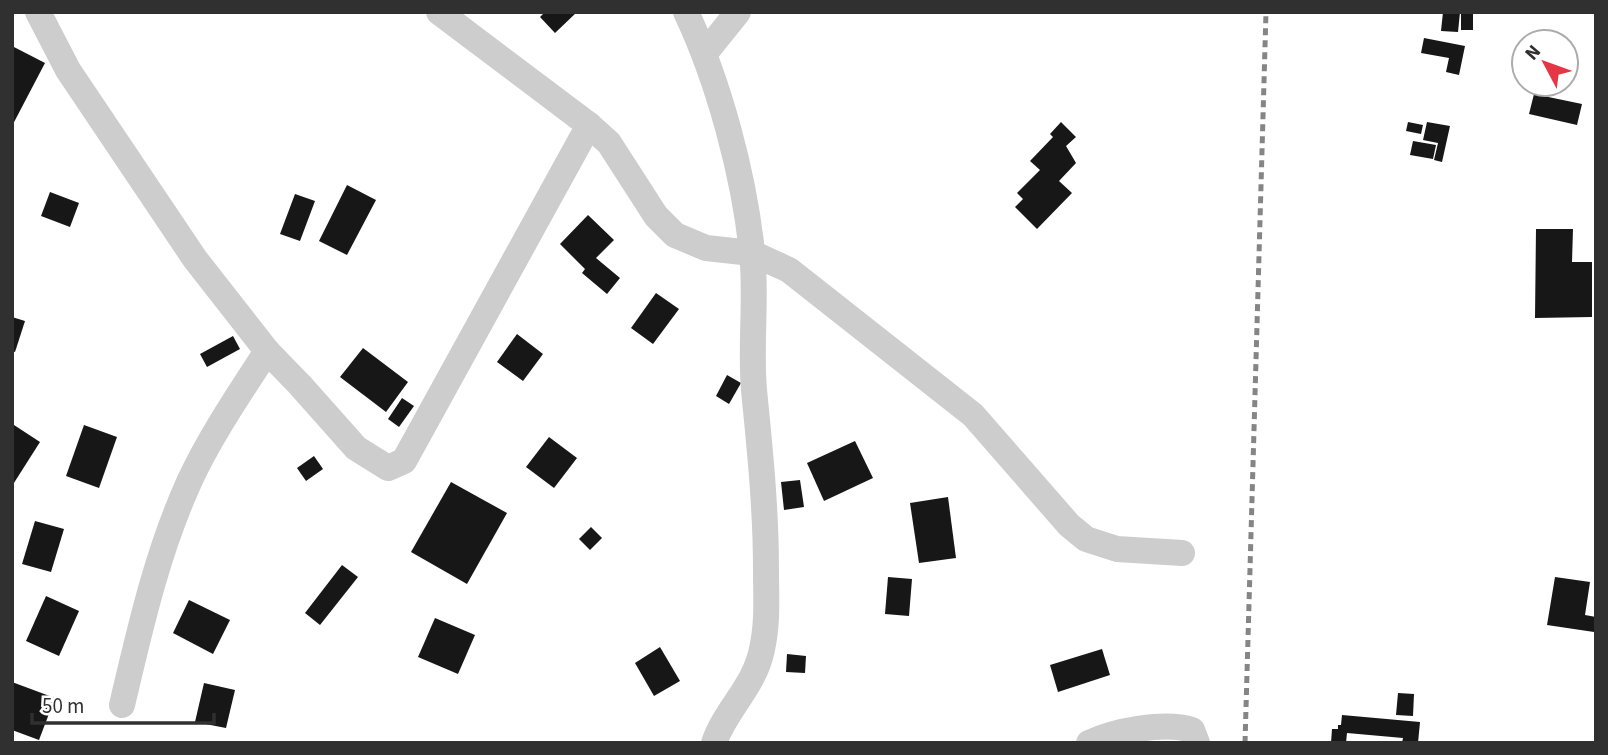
<svg xmlns="http://www.w3.org/2000/svg" width="1608" height="755" viewBox="0 0 1608 755" font-family="'Source Sans 3',sans-serif">
  <rect width="100%" height="100%" fill="#fff"/>
  <g fill="#171717">
    <path d="M545 12H577L555 33 540 17Z"/>
    <path d="M1443 12H1460L1458 32 1441 31Z"/>
    <rect x="1461" y="14" width="12" height="16"/>
    <path d="M1424 38 1465 46 1459 75 1446 72 1449 58 1421 53Z"/>
    <path d="M12 46 45 63 12 126Z"/>
    <path d="M1534 94 1582 104 1577 125 1529 114Z"/>
    <path d="M1061 122 1076 137 1066 146 1076 163 1059 181 1072 193 1037 229 1015 207 1023 199 1017 193 1040 170 1030 161 1053 137 1050 134Z"/>
    <path d="M1408 122 1423 125 1421 134 1406 131Z"/>
    <path d="M1427 122 1450 126 1442 162 1434 160 1438 143 1423 140Z"/>
    <path d="M1413 141 1436 145 1433 159 1410 155Z"/>
    <path d="M347 185 376 200 347 255 319 241Z"/>
    <path d="M50 192 79 203 70 227 41 216Z"/>
    <path d="M295 194 315 201 300 241 280 234Z"/>
    <path d="M588 215 614 240 596 258 620 278 607 294 582 273 585 269 560 244Z"/>
    <path d="M1536 229H1573L1572 262H1592V317L1535 318Z"/>
    <path d="M656 293 679 309 653 344 631 328Z"/>
    <path d="M12 317 25 321 15 352 12 351Z"/>
    <path d="M517 334 543 354 523 381 497 362Z"/>
    <path d="M233 336 240 349 207 367 200 354Z"/>
    <path d="M363 348 408 382 386 412 340 377Z"/>
    <path d="M727 375 741 383 729 404 716 396Z"/>
    <path d="M402 398 414 406 399 427 388 419Z"/>
    <path d="M14 425 40 442 12 486V429Z"/>
    <path d="M84 425 117 437 99 488 66 476Z"/>
    <path d="M549 437 577 458 554 488 526 467Z"/>
    <path d="M855 441 873 478 824 501 807 463Z"/>
    <path d="M314 456 323 469 306 481 297 468Z"/>
    <path d="M800 480 804 507 784 510 781 482Z"/>
    <path d="M451 482 507 513 467 584 411 552Z"/>
    <path d="M948 497 956 558 919 563 910 503Z"/>
    <path d="M35 521 64 529 51 572 22 564Z"/>
    <path d="M591 527 602 538 590 550 579 539Z"/>
    <path d="M342 565 358 577 320 625 305 613Z"/>
    <path d="M888 577 912 579 909 616 885 614Z"/>
    <path d="M1555 577 1590 582 1585 615 1596 617 1594 632 1547 625Z"/>
    <path d="M46 596 79 611 59 656 26 641Z"/>
    <path d="M189 600 230 620 213 654 173 633Z"/>
    <path d="M435 618 475 635 458 674 418 657Z"/>
    <path d="M660 647 680 681 654 696 635 663Z"/>
    <path d="M1102 649 1110 675 1058 692 1050 665Z"/>
    <path d="M787 654 806 656 805 673 786 672Z"/>
    <path d="M12 682 55 698 39 740 12 730Z"/>
    <path d="M204 683 235 690 226 728 195 722Z"/>
    <path d="M1398 693 1414 694 1413 716 1396 715Z"/>
    <path d="M1342 715 1420 722 1418 743H1402L1403 738 1347 733 1346 743H1331L1332 729H1338V725H1341Z"/>
  </g>
  <g fill="none" stroke-linecap="round" stroke-linejoin="round">
    <g stroke="#cdcdcd" stroke-width="26">
      <path d="M38 12 68 70 195 259 267 351 300 385 356 448 388 468 404 461 589 125"/>
      <path d="M439 12 589 125 609 143 656 216 675 235 706 248 752 253 789 270 973 415 1069 525 1086 539 1117 549 1182 553"/>
      <path d="M686 12C719 82 744 175 752 252 757 297 750 344 754 390 760 450 766 509 766 570 766 597 768 622 762 649 755 686 725 710 714 743"/>
      <path d="M705 53 738 12"/>
      <path d="M122 705C140 629 157 552 190 480 211 435 240 393 267 351"/>
      <path d="M1089 743C1114 731 1165 721 1192 730L1197 743"/>
    </g>
    <path stroke="#858585" stroke-width="5" stroke-dasharray="7 5" stroke-linecap="butt" d="M1245 743 1266 12"/>
  </g>
  <rect width="1608" height="755" fill="none" stroke="#303030" stroke-width="28"/>
  <g transform="translate(1545 63) rotate(311)"><circle r="33" fill="#ffffff" stroke="#acacac" stroke-width="2"/>
  <path d="M0-5L12 26L0 18L-12 26Z" fill="#e43645"/>
  <text y="-10" font-size="19" font-weight="bold" text-anchor="middle" fill="#303030">N</text>
  </g>
  <path d="M32 713v10h182v-10" fill="none" stroke="#303030" stroke-width="3.5"/>
  <text x="42" y="713" font-size="21" fill="#303030" stroke="#ffffff" stroke-width="5" paint-order="stroke">50 m</text>
</svg>
